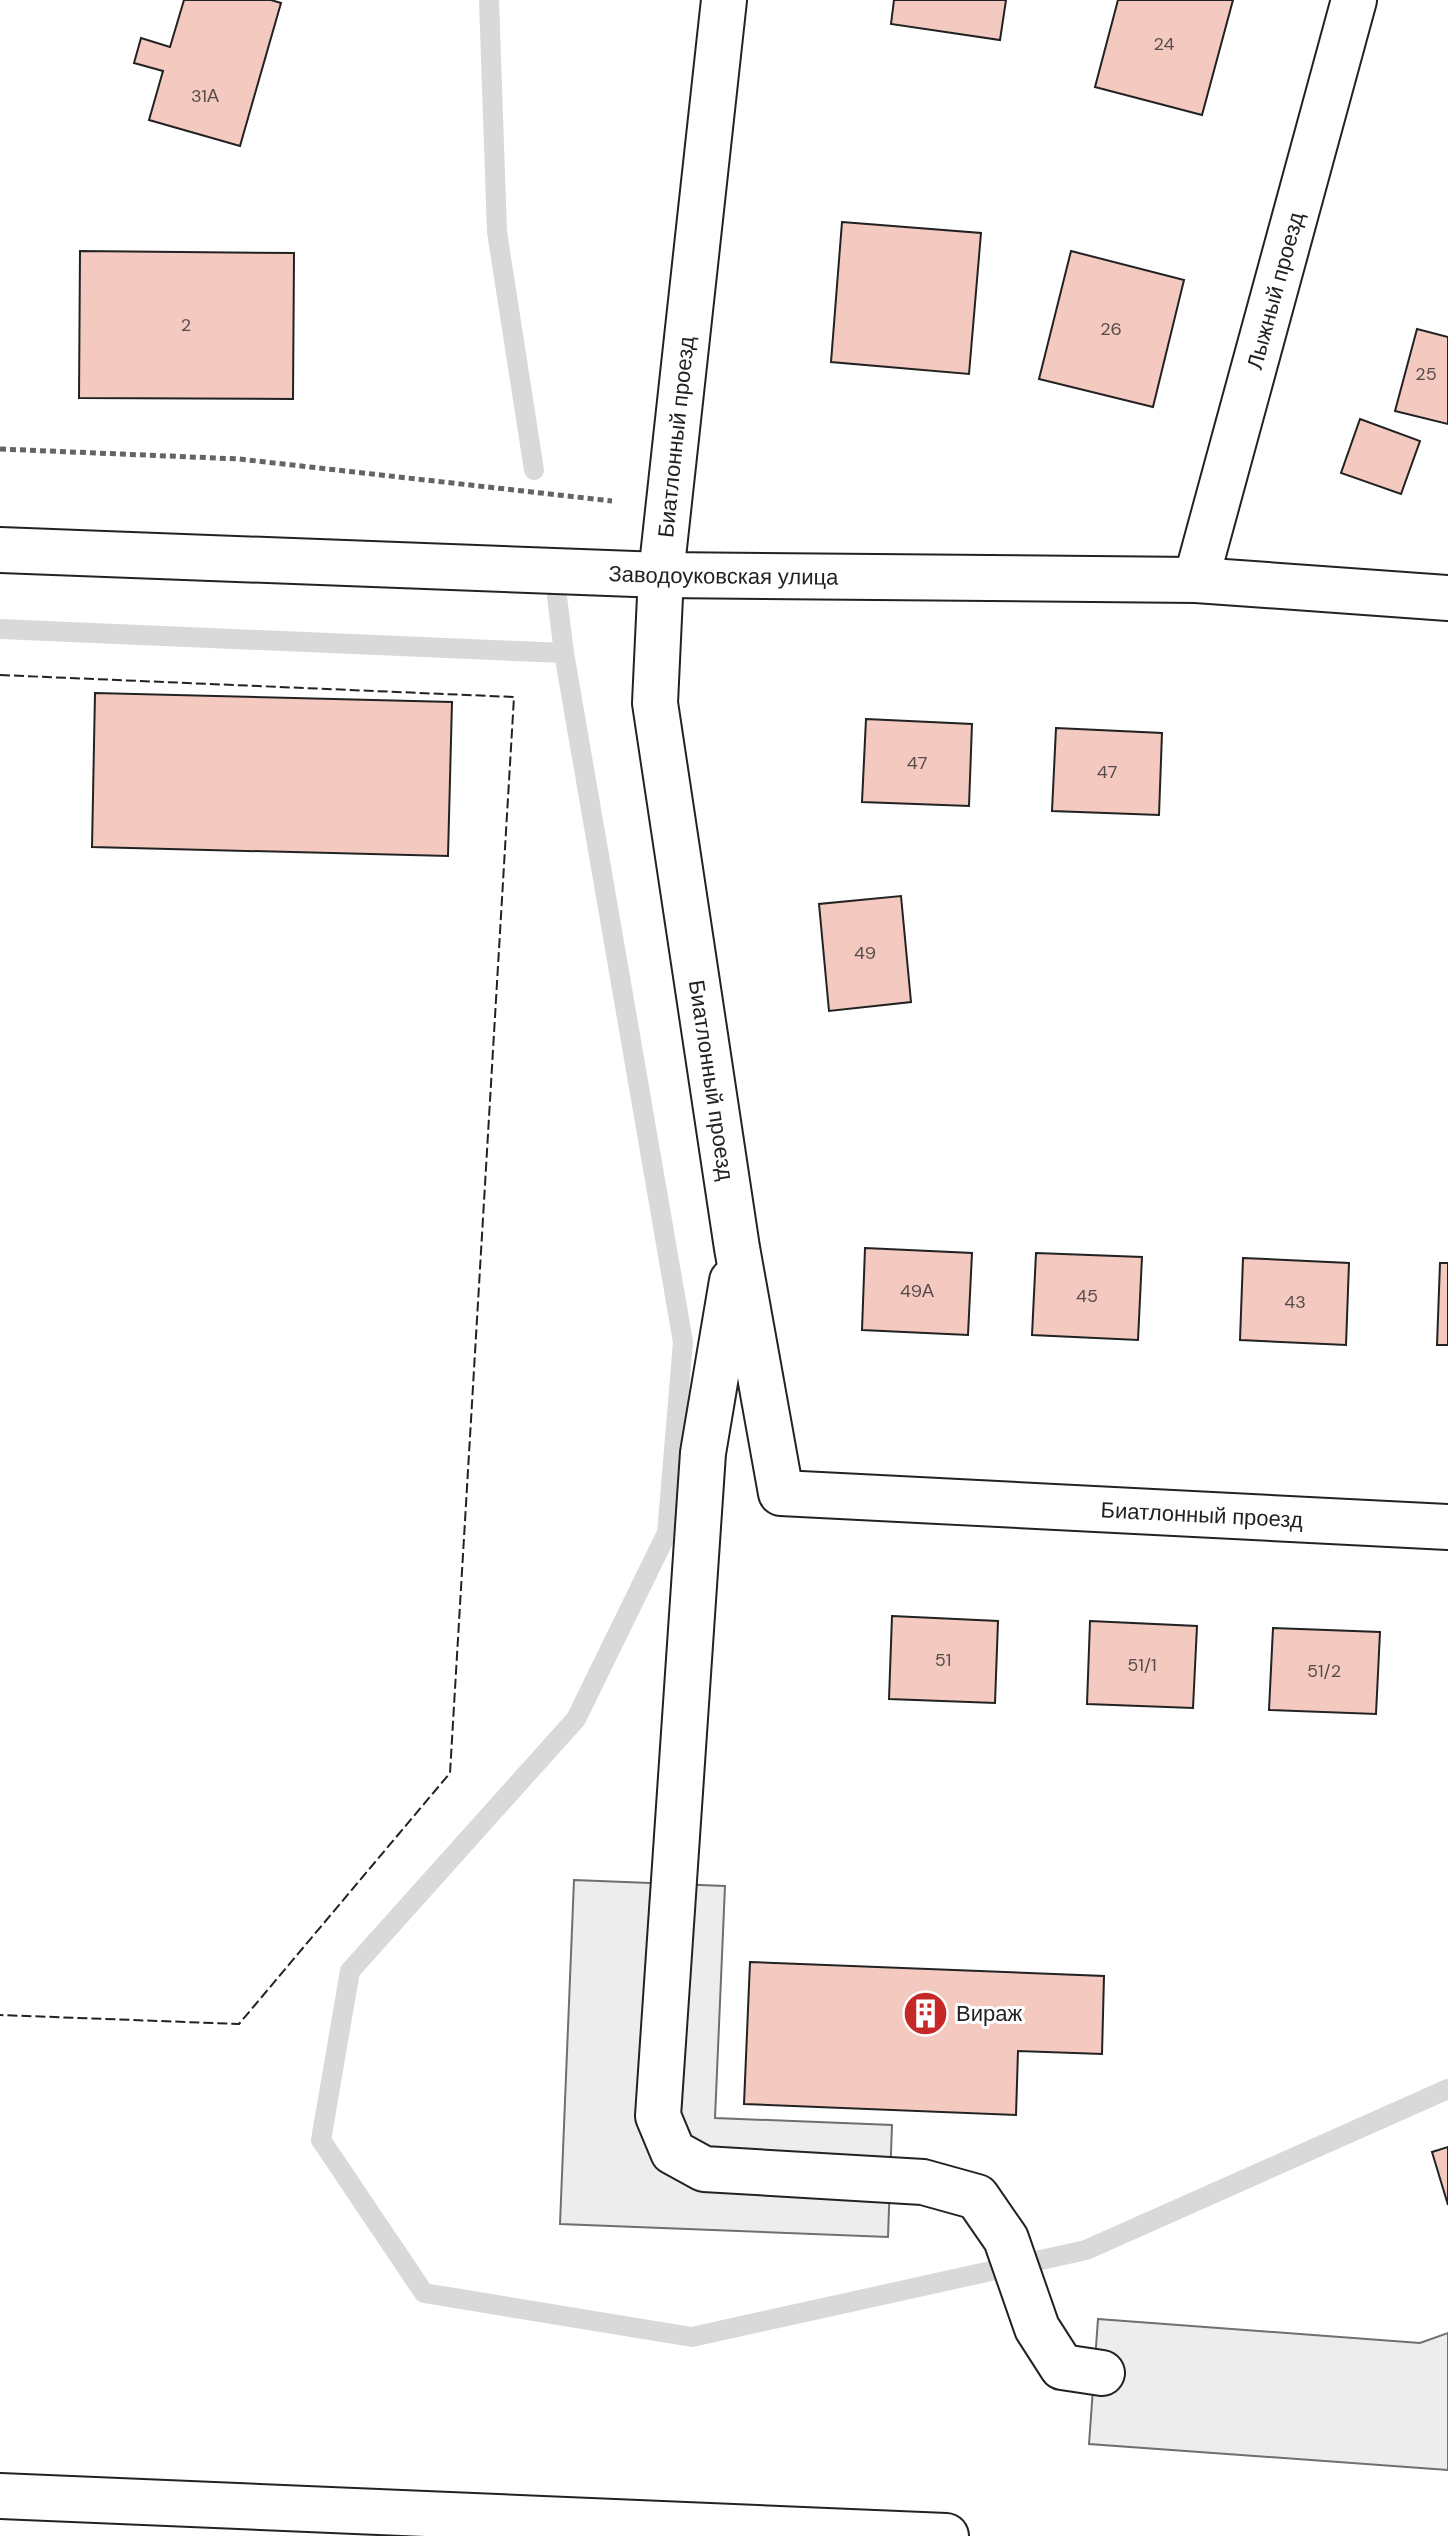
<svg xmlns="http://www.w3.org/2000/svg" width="1448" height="2536" viewBox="0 0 1448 2536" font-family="'DM Sans',sans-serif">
  <rect width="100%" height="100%" fill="#fff"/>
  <g fill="#ededed" stroke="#6f6f6f" stroke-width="2">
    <path d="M574 1880 725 1886 715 2118 892 2125 888 2237 560 2224Z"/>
    <path d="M1098 2319 1420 2343 1448 2333V2470L1089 2444Z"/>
  </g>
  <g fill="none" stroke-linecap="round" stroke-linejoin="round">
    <g stroke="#d9d9d9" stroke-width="20">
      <path d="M489 0 497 232 534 470"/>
      <path d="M557 597 564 653 683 1342 667 1533 576 1719 350 1971 321 2140 424 2293 692 2337 1086 2250 1448 2089"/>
      <path d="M0 629 564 653"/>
    </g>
  </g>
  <g fill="#f3c9c0" stroke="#222" stroke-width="2">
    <path d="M184 0H271L281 3 240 146 149 120 163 71 134 63 141 38 170 47Z"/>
    <path d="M894 0H1006L1000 40 891 24Z"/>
    <path d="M1118 0H1233L1202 115 1095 87Z"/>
    <path d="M842 222 981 233 969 374 831 362Z"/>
    <path d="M80 251 294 253 293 399 79 398Z"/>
    <path d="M1071 251 1184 280 1153 407 1039 379Z"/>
    <path d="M1417 329 1448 337V424L1395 411Z"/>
    <path d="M1360 419 1420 441 1401 494 1341 473Z"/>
    <path d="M95 693 452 702 448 856 92 847Z"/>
    <path d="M866 719 972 724 969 806 862 802Z"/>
    <path d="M1056 728 1162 733 1159 815 1052 811Z"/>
    <path d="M901 896 911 1002 829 1011 819 904Z"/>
    <path d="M865 1248 972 1253 968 1335 862 1330Z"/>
    <path d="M1036 1253 1142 1257 1138 1340 1032 1335Z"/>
    <path d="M1243 1258 1349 1263 1346 1345 1240 1340Z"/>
    <path d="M1440 1263H1448V1345H1437Z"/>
    <path d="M892 1616 998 1621 995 1703 889 1699Z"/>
    <path d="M1090 1621 1197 1626 1193 1708 1087 1704Z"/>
    <path d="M1273 1628 1380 1632 1376 1714 1269 1710Z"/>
    <path d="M750 1962 1104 1976 1102 2054 1018 2051 1016 2115 744 2104Z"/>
    <path d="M1448 2147V2205L1432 2152Z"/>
  </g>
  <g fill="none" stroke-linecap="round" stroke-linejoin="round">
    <defs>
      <g id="minor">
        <path id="s1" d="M724 0 661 575 655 703 737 1248 781 1493 1448 1527"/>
        <path id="s2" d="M0 550 661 575 1196 580 1448 598"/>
        <path id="s3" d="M1196 580 1354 0"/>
        <path d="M732 1281 703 1453 658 2116 673 2152 704 2169 923 2182 977 2197 1006 2239 1037 2328 1062 2367 1102 2373"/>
      </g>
      <path id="highway" d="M0 2496 946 2536"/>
    </defs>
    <use href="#minor" stroke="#222" stroke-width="48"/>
    <use href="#highway" stroke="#222" stroke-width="48"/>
    <path stroke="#646464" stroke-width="5" stroke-dasharray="6 4" stroke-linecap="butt" d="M0 449 239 459 612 501"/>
    <use href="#minor" stroke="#fff" stroke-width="44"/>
    <use href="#highway" stroke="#fff" stroke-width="44"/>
    <path stroke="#222" stroke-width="2" stroke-dasharray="10 4" stroke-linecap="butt" d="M0 675 514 697 450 1773 239 2024 0 2015"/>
  </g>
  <defs>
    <symbol id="building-disc" viewBox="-11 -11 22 22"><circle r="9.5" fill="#c62828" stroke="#fff"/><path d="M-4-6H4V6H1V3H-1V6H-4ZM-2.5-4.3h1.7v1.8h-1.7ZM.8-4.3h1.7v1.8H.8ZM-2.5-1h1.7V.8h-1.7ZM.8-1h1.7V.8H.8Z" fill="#fff"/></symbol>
  </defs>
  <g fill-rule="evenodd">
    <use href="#building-disc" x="900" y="1988" width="51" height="51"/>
  </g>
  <g text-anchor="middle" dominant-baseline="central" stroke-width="6" stroke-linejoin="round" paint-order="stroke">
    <g font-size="18" fill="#564c4a">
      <text x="1164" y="44">24</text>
      <text x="205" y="96">31А</text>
      <text x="186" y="325">2</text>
      <text x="1111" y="329">26</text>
      <text x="1426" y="374">25</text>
      <text x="917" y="763">47</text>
      <text x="1107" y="772">47</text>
      <text x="865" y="953">49</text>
      <text x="917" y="1291">49А</text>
      <text x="1087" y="1296">45</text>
      <text x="1295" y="1302">43</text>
      <text x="943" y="1660">51</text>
      <text x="1142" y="1665">51/1</text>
      <text x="1324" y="1671">51/2</text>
    </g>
    <g font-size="22" fill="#222" stroke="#fff">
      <text stroke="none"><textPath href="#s3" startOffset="300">Лыжный проезд</textPath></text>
      <text transform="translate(676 437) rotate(-84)">Биатлонный проезд</text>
      <text stroke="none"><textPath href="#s2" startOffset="724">Заводоуковская улица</textPath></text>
      <text stroke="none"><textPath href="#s1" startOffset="1088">Биатлонный проезд</textPath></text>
      <text stroke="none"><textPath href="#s1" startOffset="1928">Биатлонный проезд</textPath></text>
    </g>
    <g font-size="22" fill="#222" stroke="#fff" text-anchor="start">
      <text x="956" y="2013">Вираж</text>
    </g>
  </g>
</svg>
